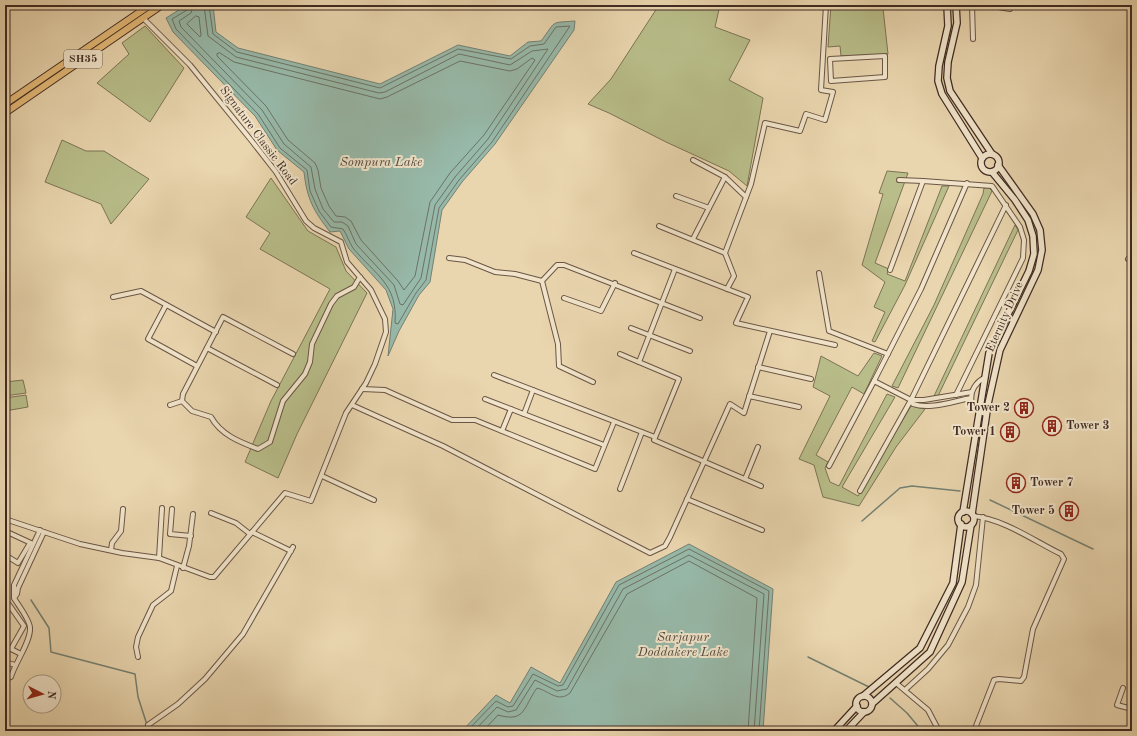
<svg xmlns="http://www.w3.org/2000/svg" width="1137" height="736" viewBox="0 0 1137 736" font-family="'Old Standard TT',serif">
  <rect width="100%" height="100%" fill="#e9d5ae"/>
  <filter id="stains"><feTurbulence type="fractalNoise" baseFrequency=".005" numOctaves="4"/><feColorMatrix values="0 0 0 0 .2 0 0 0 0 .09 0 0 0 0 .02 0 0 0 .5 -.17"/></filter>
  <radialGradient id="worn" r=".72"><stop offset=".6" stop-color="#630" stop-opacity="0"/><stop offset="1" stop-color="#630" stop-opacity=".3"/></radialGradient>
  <g fill="#b8bd89" stroke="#7c7456">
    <path d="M659 5H720L715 27 750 40 729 80 763 98 747 186 729 171 666 142 609 113 588 104 611 79Z"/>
    <path d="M831 5 883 8 888 54 841 56 840 46 828 47Z"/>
    <path d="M145 26 184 68 150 122 97 83 129 54 122 43Z"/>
    <path d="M62 140 86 151H104L149 179 111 224 101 204 45 182Z"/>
    <path d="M887 171 908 173 875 263 889 269 887 274 905 281 942 186H949L905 285 875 342 872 341 885 312 874 307 885 282 862 265 883 194 879 193Z"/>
    <path d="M271 178 308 231 336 247 346 271 367 293 297 434 278 478 245 462 271 401 330 289 260 249 270 233 246 217Z"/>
    <path d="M984 188H989L992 191 898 388 892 386 934 305 983 194Z"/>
    <path d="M1015 225 1018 230 938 396H934Z"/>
    <path d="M874 353 882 356 864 394 852 387 816 455 828 462 825 468 830 482 839 486 887 394 895 397 842 487 858 496 911 406 925 409 896 447 859 506 823 497 814 465 799 459 830 396 813 387 821 356 858 376Z"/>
    <path d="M23 380 26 393 5 396V382Z"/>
    <path d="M26 395 28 407 5 411V398Z"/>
  </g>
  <g fill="#97b9a9" stroke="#748073">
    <path d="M187 5H213L216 32 238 48 380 84 458 45 510 56 528 42 541 41C557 20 549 23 575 21L574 30 495 144 462 182 442 210 430 282 419 295 399 331 388 356 393 309 386 290 349 249 340 231 330 232C313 210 307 199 304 172L277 150 255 116 173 32 166 18Z"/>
    <path d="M689 544 773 589 763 731H462L496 695 510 703 531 667 560 683 616 582Z"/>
  </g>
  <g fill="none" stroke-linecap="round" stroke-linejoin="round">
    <g stroke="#6c7266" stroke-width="1">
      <path d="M188 5 187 10 172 19 176 29 258 114 280 148 307 170 310 191 319 211 331 227 343 229C347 235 349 242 353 248 375 275 398 284 395 323L398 324 416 293 426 280 439 208 459 180 492 142 570 26 556 27 544 44 530 46 511 59 458 49 380 88 237 52 213 34 209 5"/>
      <path d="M193 5 191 13 179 21 181 27 262 110 284 144 311 167 315 189 323 209 334 222H342L348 226 356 244 394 285 400 304 403 305 421 278 435 205 455 177 488 139 548 49 532 51 510 65 459 54 385 92 379 93 236 57 208 36 204 5"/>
      <path d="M196 16 199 17 201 35 200 37 187 24Z"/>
      <path d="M220 53 234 62 380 99 387 97 460 61 510 71 517 69 532 58 535 60 484 135 450 173 430 202 415 276 404 290 398 281 361 240 351 221 345 217 336 216 329 206 321 188 318 170 315 163 288 140 266 106 217 56V54Z"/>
      <path d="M467 731 496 701 508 707 513 706 533 674 558 686 563 685 619 585 689 549 769 591 759 731"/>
      <path d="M474 731 497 707 508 712 516 710 535 680 557 691 567 689 623 589 689 555 764 594 754 731"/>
      <path d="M483 731 498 715C526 723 523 707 537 688 549 691 558 703 570 693L627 594 689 561 757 598 748 731"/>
    </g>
    <g stroke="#748073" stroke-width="1.5">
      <path d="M990 500 1093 549"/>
      <path d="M862 521 900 488 912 486 960 491"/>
      <path d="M31 600 49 628 51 652 135 674 138 697 149 731"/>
      <path d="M808 657 869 687"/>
      <path d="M890 698 907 713 922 731"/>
    </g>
    <defs>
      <g id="street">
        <path d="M972 5 973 39"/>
        <path d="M987 5 1010 9"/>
        <path d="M885 56V77L831 81 830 59Z"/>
        <path d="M693 160 725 177 746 197"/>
        <path d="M899 180 923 181"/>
        <path d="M676 196 709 208"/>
        <path d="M659 226 725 253"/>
        <path d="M693 239 725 177"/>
        <path d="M634 253 748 297 736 323 835 345"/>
        <path d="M449 258 465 260 495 272 515 274 542 281"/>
        <path d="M1128 259 1132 261"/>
        <path d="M890 270 923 181 992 186 1020 227 1024 240 1023 258 956 395"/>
        <path d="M819 273 829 331 888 354"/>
        <path d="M542 281 557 265H564L700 318"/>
        <path d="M542 281 558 344 559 366 593 382"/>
        <path d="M727 289 734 276 725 253 751 184 765 123 800 131 806 114 825 120 833 92 821 90 826 5"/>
        <path d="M113 297 141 291 216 332"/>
        <path d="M564 298 601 311 615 283"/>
        <path d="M166 305 148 339 197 366"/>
        <path d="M631 328 690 351"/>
        <path d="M207 348 277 385"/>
        <path d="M293 354 223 317 183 394 182 401 192 411 211 417C221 435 240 442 258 449L270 442 283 401 305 374 310 362 312 344 331 304 337 296 354 287 360 277"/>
        <path d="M620 354 679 379 654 440 761 486"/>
        <path d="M639 362 675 269"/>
        <path d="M758 367 811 379"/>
        <path d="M494 375 655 437"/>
        <path d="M984 378C967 387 966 411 987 414"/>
        <path d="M874 381 921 289 967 183"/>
        <path d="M362 389 385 390 452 420H475L595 469 614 422"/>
        <path d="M749 396 799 407"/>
        <path d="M485 399 604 445"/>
        <path d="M911 400H924L972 392"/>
        <path d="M170 405 182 401"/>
        <path d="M352 405 443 446 650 553 665 546 670 537 730 404 744 413 770 331"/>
        <path d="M524 414 533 390"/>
        <path d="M502 431 511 409"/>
        <path d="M829 466 874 381 911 400 913 404C930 410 954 401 971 398"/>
        <path d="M322 476 374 500"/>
        <path d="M745 479 758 447"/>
        <path d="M620 489 642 432"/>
        <path d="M860 491 911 400 1006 205"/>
        <path d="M687 499 762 530"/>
        <path d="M172 509 170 534 191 536"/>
        <path d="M211 513 236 523 250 534"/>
        <path d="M973 516C1004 519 1034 541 1061 554L1064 559 1033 629 1024 677 1021 681 999 679 994 680 974 731"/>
        <path d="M5 519 80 544 122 553 159 558 210 577H214L285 493 311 501 346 413 366 383 375 364 386 332 385 319 371 290 347 262 341 242 314 228 306 221 276 172 251 140 190 65 143 18"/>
        <path d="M40 530 14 585V598L17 594 18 588 44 532"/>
        <path d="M5 531 31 543"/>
        <path d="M252 532 291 551"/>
        <path d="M111 550 112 543 121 531 123 509"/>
        <path d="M5 555 18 563 30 543"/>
        <path d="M159 558 162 508"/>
        <path d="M183 568 189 546 193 514"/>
        <path d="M5 599 24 626 11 649"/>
        <path d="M5 646 21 654"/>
        <path d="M138 657 136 647 138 637 153 605 171 591 177 566"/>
        <path d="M5 662 15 665"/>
        <path d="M5 682 6 679 11 677C15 663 31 641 30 628 30 620 18 605 14 598"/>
        <path d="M896 683 928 710 939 731"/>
        <path d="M1123 688 1117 705 1132 709"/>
        <path d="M905 690 928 669 948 645 968 607 976 585 983 517"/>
        <path d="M148 725 178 704 205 679 243 634 293 547"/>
      </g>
      <g id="secondary">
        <path d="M947 5 948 26 939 66 938 81 942 94 982 158"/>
        <path d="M956 5 957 23 948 62 947 78 950 91 992 154"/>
        <circle cx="990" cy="163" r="9"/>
        <circle cx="966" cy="519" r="8"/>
        <path d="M963 512 989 353 1029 271 1034 254 1033 236 1028 220 1015 200 992 172"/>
        <path d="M972 514 988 404 1000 350 1038 270 1042 250 1040 230 1033 214 998 165"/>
        <circle cx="864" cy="704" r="8"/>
        <path d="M863 696 920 648 953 583 961 524"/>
        <path d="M873 703 930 652 962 582 971 525"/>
        <path d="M834 731 857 706"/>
        <path d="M846 731 864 712"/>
      </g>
      <g id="primary">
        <path d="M5 104 150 5"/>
        <path d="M5 113 162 5"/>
      </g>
    </defs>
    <use href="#street" stroke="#6a5646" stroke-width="6"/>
    <use href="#secondary" stroke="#402b23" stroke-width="8"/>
    <use href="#primary" stroke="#402b23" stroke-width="8"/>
    <use href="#street" stroke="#f1e4ca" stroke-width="4"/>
    <use href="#secondary" stroke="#f1e4ca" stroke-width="5.5"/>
    <use href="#primary" stroke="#e4ba77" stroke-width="6"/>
  </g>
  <defs>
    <symbol id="building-ring" viewBox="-11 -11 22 22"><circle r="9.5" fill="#f1e4ca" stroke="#8f2418" stroke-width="1.5"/><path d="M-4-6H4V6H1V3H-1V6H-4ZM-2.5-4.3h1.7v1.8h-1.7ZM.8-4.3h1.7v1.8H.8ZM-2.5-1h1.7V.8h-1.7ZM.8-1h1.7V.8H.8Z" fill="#8f2418"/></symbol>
  </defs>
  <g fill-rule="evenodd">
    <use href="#building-ring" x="1013" y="397" width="22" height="22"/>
    <use href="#building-ring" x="1041" y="415" width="22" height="22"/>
    <use href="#building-ring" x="999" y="421" width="22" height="22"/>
    <use href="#building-ring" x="1005" y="472" width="22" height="22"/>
    <use href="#building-ring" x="1058" y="500" width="22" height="22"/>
  </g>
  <g text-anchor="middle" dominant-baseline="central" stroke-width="4" stroke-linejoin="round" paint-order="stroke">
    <rect fill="#f1e4ca" stroke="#756255" stroke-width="1" x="64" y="50" width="38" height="18" rx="3"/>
    <g font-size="11" font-weight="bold" fill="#402b23">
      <text x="83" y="59">SH35</text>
    </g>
    <g font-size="12" fill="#402b23" stroke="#f1e4ca">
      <text transform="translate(258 136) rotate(53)">Signature Classic Road</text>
      <text transform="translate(1005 317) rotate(-66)">Eternity Drive</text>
    </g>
    <g font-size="12" font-weight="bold" fill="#402b23" stroke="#f1e4ca" text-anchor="end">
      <text x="1010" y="408">Tower 2</text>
      <text x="1066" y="426" text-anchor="start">Tower 3</text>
      <text x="996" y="432">Tower 1</text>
      <text x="1030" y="483" text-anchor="start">Tower 7</text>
      <text x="1055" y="511">Tower 5</text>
    </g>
    <g font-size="13" font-style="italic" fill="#51473e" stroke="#f1e4ca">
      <text x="381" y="162">Sompura Lake</text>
      <text x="683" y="637">Sarjapur<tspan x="683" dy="15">Doddakere Lake</tspan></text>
    </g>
  </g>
  <rect width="1137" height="736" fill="none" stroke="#e9d5ae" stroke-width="20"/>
  <rect x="6" y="6" width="1125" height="724" fill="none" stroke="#402b23" stroke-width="2"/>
  <rect x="10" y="10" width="1117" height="716" fill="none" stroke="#402b23"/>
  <g transform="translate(42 694) rotate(96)"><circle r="19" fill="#f1e4ca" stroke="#aa9a87"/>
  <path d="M0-3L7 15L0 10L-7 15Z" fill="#8f2418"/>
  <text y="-6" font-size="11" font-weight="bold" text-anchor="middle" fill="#402b23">N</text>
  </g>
  <rect width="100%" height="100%" filter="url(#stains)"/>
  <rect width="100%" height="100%" fill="url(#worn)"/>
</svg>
